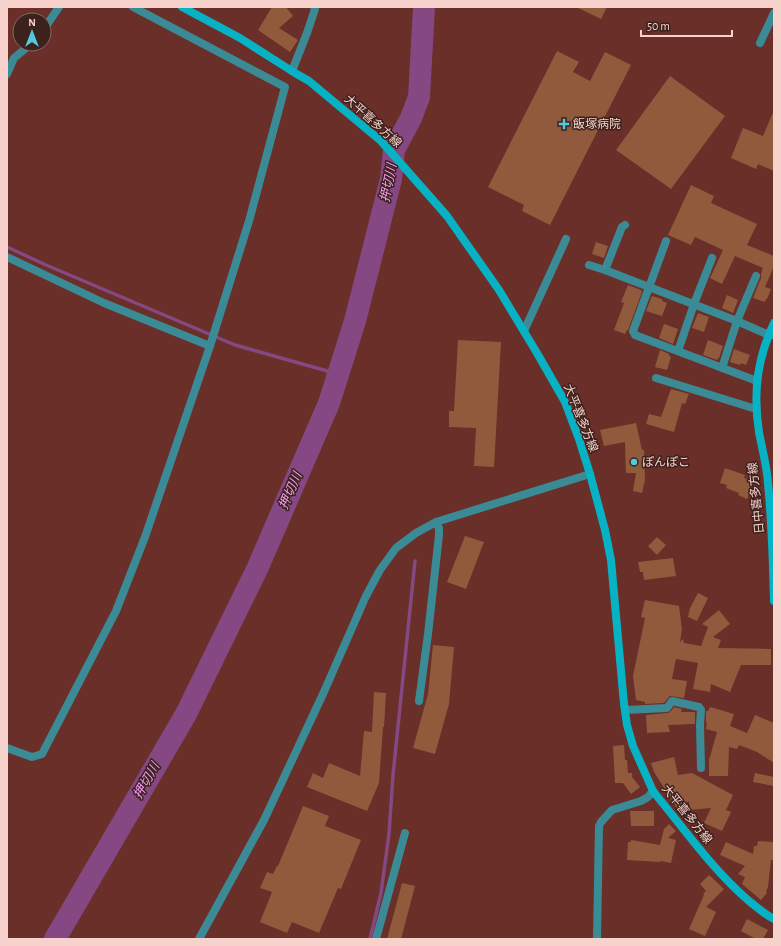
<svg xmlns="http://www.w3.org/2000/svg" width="781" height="946" viewBox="0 0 781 946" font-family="'Alegreya Sans','Noto Sans JP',sans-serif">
  <rect width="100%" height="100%" fill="#692f28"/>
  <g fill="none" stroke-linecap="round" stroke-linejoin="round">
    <g stroke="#854882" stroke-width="3.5">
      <path d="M7 247 46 265 235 345 338 374"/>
      <path d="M370 939 381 893 389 834 393 775 415 561"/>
    </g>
    <path stroke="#854882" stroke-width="22" d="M55 939 186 714 258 567 329 403 355 321 391 179 394 150 411 118 419 97 424 7"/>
  </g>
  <g fill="#915a3c">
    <path d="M272 7H286L293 16 279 28 298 40 290 52 258 30Z"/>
    <path d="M576 7H607L601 19Z"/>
    <path d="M557 51 579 62 573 72 590 81 605 52 631 65 550 225 522 211 524 205 488 187Z"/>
    <path d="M670 76 725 116 671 189 616 150Z"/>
    <path d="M774 110V171L758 164 756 169 731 158 743 128 763 136Z"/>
    <path d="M691 185 714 196 711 203 757 224 747 245 774 256V266L765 287 771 289 767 299H766L765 302 753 298 761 278V274L763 268 735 256 722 284 710 278 723 250 695 237 691 245 668 235Z"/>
    <path d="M596 242 608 246 604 258 592 254Z"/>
    <path d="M628 285 641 290 642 292 628 330H627L625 334 614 330 624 303 621 302Z"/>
    <path d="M727 295 738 300 733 313 722 308Z"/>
    <path d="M652 296 662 299V301L667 303 662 316 646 311Z"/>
    <path d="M698 313 709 317 704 332 692 328Z"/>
    <path d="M664 324 678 329 673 344 659 338Z"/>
    <path d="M458 340 501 342 494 467 474 466 476 428 449 427V411H454Z"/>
    <path d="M708 340 723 346 719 358H718L717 360 703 355Z"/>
    <path d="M734 349 750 355 746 365 741 363 740 365 730 362Z"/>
    <path d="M660 350 669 354V356L671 357 667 370 655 367Z"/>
    <path d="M671 389 689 394 685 404 682 403 674 432 646 424 649 414 661 417Z"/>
    <path d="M636 423 642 450H644L645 480 642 493 633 491 636 473H626L625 442 604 446 600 430Z"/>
    <path d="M725 468 745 475 744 478 754 481 747 499 738 495 739 493 726 488 727 485 720 483Z"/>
    <path d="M465 536 484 542 466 589 447 582Z"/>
    <path d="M657 537 666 545 657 555 648 546Z"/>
    <path d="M673 558 676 576 644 580 643 572H640L638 562Z"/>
    <path d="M698 593 708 598 697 621 688 617 690 608Z"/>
    <path d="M645 600 679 606 682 629 680 642 683 639 684 643 701 646 708 627 702 624 719 610 730 624 713 637 721 640 718 648 771 649V665H741L730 692 711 684 710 692 693 689 698 663 676 659 672 679 687 681 684 698 670 696 668 698 664 703 645 704V702L636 700 633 676 645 618 641 617Z"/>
    <path d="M433 645 454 647 449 704 435 754 413 748 428 694Z"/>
    <path d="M374 692 386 693 384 727H383L379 783 367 811 307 787 313 773 323 778 329 763 360 776 364 731 372 732Z"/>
    <path d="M674 707 682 709 681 712H695V724L668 725 670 732 647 733 646 715 668 713 671 711Z"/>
    <path d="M710 707 734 714 730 726 747 733 755 715 774 723V763L757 752 739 745 737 749 729 747 728 776H709V760L717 732 706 729 707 723H706V711H708Z"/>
    <path d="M624 745 625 760H627L628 773H632V777L640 787 631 794 623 783H615L613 746Z"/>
    <path d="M674 757 678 775 692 773 733 795 726 810 731 812 722 831 704 823 711 808 690 810 689 801 677 808 654 772 651 763Z"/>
    <path d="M755 773 774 777V786L753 782Z"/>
    <path d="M303 806 329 816 325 826 361 840 341 889 338 888 319 933 292 922 287 933 260 922 272 892 260 888 267 872 273 874 277 866H278Z"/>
    <path d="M630 811H654V826H631Z"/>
    <path d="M669 824 676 831 668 838 676 840 671 863 661 861 660 862 627 860 628 842H631V840L660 845 664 829Z"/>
    <path d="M758 841 774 842V860H771L768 887 766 891 767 893 761 900 742 884 745 877 738 874 745 866 720 855 726 842 753 854 754 846H757Z"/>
    <path d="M709 875 724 889 706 907 716 912 705 936 689 929 704 895 703 894 706 891 700 884Z"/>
    <path d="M402 883 415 886 401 939H387Z"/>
    <path d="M747 919 768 930 763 939H756L741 931Z"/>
  </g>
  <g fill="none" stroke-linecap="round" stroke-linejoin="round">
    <g stroke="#3b8b97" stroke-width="8">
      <path d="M44 29 59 7"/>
      <path d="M760 43 774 13"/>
      <path d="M7 74 14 58 31 44"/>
      <path d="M666 241 633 331 635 335 757 381"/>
      <path d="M7 257 104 303 210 346"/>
      <path d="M589 265 605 270 737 321 769 335H774"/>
      <path d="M605 270 622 227 625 225"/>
      <path d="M524 331 566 239"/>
      <path d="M678 351 694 304 712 258"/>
      <path d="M722 368 737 321 756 276"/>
      <path d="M656 378 756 409"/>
      <path d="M419 701 428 634 439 535V528L436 522"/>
      <path d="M625 710 667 708 672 701 699 707 701 710 700 725 701 768"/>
      <path d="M7 748 32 757 42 754 116 611 145 537 210 346 249 221 285 87 133 7"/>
      <path d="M376 939 405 833"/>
      <path d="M597 939 599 826 601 822 612 810 641 801 648 797 653 791"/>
    </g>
    <g stroke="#3b8b97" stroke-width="8">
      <path d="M292 71 307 33 315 9 314 7"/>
      <path d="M199 939 264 820 323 694 366 596 380 570 396 548 416 533 436 522 590 474"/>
    </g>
    <g stroke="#08b2c5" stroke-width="8">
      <path d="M182 7 240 38 295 73 309 81 381 141 447 216 499 290 537 353 565 402 579 439 590 474 605 530 611 560 624 704 627 725 633 746 653 791 656 795C686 831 713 870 749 901 758 908 764 914 774 919"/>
      <path d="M774 323C757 359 753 393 759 432 762 449 767 466 768 483 772 522 773 562 774 601"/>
    </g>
  </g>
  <g fill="#53cadc" stroke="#3c211d" stroke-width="1.5">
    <path d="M562 118h4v4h4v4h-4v4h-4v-4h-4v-4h4z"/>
    <circle cx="634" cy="462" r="4"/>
  </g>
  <g text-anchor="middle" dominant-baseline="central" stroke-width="3" stroke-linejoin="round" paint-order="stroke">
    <g font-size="12" fill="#f7d2cc" stroke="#3c211d">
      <text transform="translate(373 121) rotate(42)">大平喜多方線</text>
      <text transform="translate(581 418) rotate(68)">大平喜多方線</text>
      <text transform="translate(756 498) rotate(-96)">日中喜多方線</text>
      <text transform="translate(687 814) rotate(51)">大平喜多方線</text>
    </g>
    <g font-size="12" fill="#f7d2cc" stroke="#3c211d" text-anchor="start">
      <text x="573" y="124">飯塚病院</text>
      <text x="642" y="462">ぽんぽこ</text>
    </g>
    <g font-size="13" font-style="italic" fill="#f39def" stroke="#3c211d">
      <text transform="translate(389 183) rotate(-79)">押切川</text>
      <text transform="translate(291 491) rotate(-67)">押切川</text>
      <text transform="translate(147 781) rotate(-60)">押切川</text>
    </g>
  </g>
  <rect width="781" height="946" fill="none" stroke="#f7d2cc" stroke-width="16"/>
  <g transform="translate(32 32)"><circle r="19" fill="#3c211d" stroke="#876863"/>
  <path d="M0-3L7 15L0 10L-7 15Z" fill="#53cadc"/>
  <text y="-6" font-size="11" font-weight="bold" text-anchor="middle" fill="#f7d2cc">N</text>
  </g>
  <path d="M641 30v6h91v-6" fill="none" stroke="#f7d2cc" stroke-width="2"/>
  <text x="647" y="30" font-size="12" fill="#f7d2cc" stroke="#3c211d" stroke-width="3" paint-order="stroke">50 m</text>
</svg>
